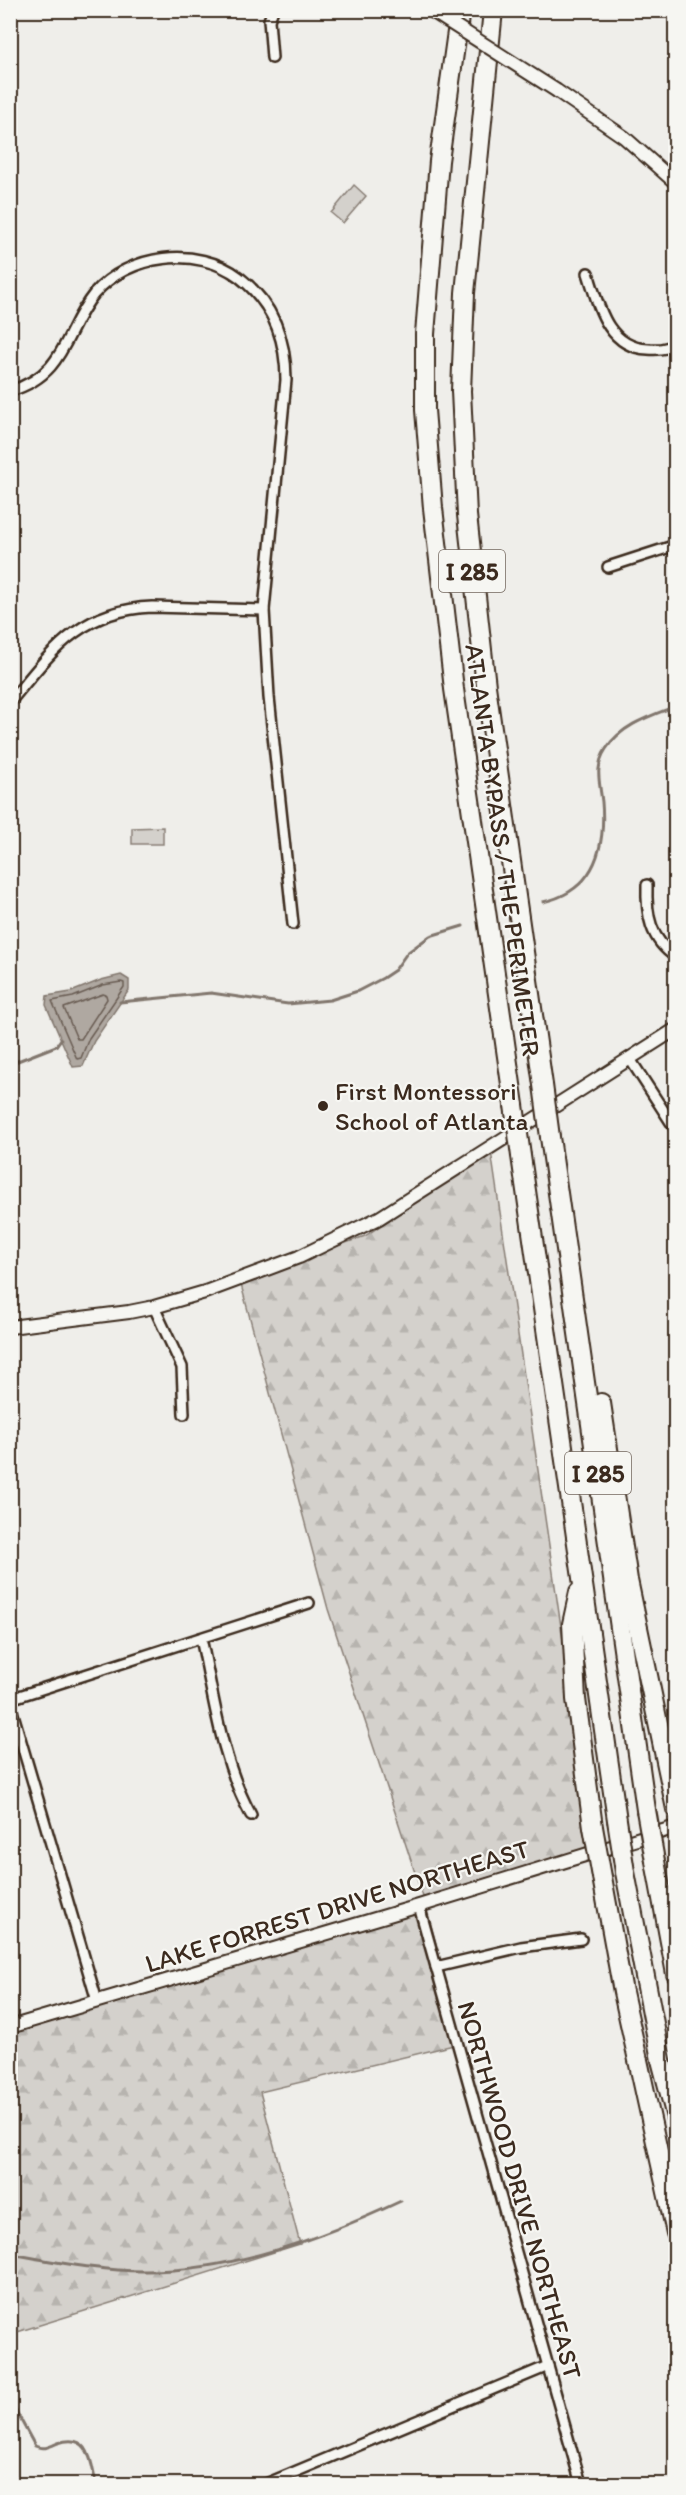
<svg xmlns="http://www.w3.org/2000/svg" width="686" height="2495" viewBox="0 0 686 2495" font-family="Itim,sans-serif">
  <defs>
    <pattern id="forest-firs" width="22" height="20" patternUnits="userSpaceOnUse" patternTransform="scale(1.5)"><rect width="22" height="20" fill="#d4d1cc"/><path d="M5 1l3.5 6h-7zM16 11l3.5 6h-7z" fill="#b7b4af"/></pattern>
  </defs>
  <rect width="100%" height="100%" fill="#efeeea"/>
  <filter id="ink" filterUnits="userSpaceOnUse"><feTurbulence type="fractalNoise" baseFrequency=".0167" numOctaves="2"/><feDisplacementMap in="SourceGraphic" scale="12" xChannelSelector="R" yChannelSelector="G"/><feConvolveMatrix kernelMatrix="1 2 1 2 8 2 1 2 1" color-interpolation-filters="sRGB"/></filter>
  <g filter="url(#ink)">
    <path fill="url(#forest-firs)" stroke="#887e75" stroke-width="1.5" d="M491 1151 594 1851 427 1910 462 2043 260 2092 300 2244 11 2334V2029L427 1909 328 1609 240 1281 365 1236Z"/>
    <g fill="#d4d1cc" stroke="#887e75" stroke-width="1.5">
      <path d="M354 185 366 196 343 223 331 213Z"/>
      <path d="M163 827V844H132V828Z"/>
    </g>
    <path fill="#afa8a1" stroke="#81766d" stroke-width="1.5" d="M121 975 129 980V990L94 1041 83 1066 73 1067 46 1005 47 996 71 992 101 980Z"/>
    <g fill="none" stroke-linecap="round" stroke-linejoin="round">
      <g stroke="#695c52" stroke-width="1.5">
        <path d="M121 982 124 983V987L89 1038 81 1058 77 1059 52 1001 73 997 103 985Z"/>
        <path d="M103 994 106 995 107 999 81 1039H77L64 1008Z"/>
      </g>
      <g stroke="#81766d" stroke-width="3">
        <path d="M543 902C594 891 606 850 602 802 600 783 594 767 606 749 621 725 650 716 676 706"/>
        <path d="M120 1002 211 993 288 1004 330 1000 358 991 383 978 395 970 407 953 430 936 463 926"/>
        <path d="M10 1064 56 1046 61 1039"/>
        <path d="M10 2254C54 2261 98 2271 142 2271 231 2272 322 2238 401 2201"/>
        <path d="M10 2400 35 2446C44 2450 49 2447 58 2443 90 2432 91 2462 96 2484"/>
      </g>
      <defs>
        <g id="minor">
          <path d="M272 58 269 20 273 10"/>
          <path d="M588 273C598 304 607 348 648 349 657 350 667 349 676 344"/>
          <path d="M10 391C67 374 64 331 94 294 128 254 197 245 239 277 273 303 286 338 286 380L264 610 269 697 293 924"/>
          <path d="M608 567 676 545"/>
          <path d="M10 702C52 651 80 610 152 607L264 610"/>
          <path d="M647 885C646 914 650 940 676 957"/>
          <path d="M630 1059 676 1130"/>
          <path d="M154 1307 182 1367 184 1414"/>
          <path d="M201 1638C214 1698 221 1760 251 1815"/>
          <path d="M10 1699 309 1603"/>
          <path d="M10 1704 97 2001"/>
          <path d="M419 1906 581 2484"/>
          <path d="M436 1967 521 1947 581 1939"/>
          <path d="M266 2484 548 2366"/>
        </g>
        <g id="tertiary">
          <path d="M557 91 624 137 676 183"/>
          <path d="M10 1327 129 1312 154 1307 205 1292 299 1257 379 1218 676 1029"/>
          <path d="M10 2027 419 1906 676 1827"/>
        </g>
        <g id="motorway">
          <path d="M460 10 439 161 425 334V410L433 508 454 689 514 1105"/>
          <path d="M493 10 465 293 461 391 467 515 486 686 543 1085"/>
          <path d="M550 1137 646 1810"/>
          <path d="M521 1156 617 1820"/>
          <path d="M601 1403 628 1580 676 1809"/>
          <path d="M579 1592 572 1624 576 1699 593 1827"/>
          <path d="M655 1861 676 1974"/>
          <path d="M625 1872 661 2060 676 2117"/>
          <path d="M602 1877 623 1992 676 2233"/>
        </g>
      </defs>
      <use href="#minor" stroke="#3b2a1e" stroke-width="14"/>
      <use href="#tertiary" stroke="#3b2a1e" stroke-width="16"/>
      <use href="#motorway" stroke="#3b2a1e" stroke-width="22"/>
      <use href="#minor" stroke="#f6f6f2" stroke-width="9"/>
      <use href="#tertiary" stroke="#f6f6f2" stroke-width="12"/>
      <use href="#motorway" stroke="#f6f6f2" stroke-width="18"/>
      <defs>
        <path id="tertiary-bridge" d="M432 11 557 91"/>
        <g id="motorway-bridge">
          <path d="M543 1085 550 1137"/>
          <path d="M514 1105 521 1156"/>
          <path d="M646 1810 655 1861"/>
          <path d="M617 1820 625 1872"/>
          <path d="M593 1827 602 1877"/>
        </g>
      </defs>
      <use href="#tertiary-bridge" stroke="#3b2a1e" stroke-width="16" stroke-linecap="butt"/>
      <use href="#motorway-bridge" stroke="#3b2a1e" stroke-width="22" stroke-linecap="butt"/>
      <use href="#tertiary-bridge" stroke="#f6f6f2" stroke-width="12"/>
      <use href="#motorway-bridge" stroke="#f6f6f2" stroke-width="18"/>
    </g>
  </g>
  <circle fill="#3b2a1e" stroke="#f6f6f2" stroke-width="2" cx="323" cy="1106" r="6"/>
  <g text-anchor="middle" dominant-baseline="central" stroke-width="4.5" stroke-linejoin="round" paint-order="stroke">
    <g fill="#f6f6f2" stroke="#73675e" stroke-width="1.5">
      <rect x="439" y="550" width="66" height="42" rx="4.5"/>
      <rect x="565" y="1452" width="66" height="42" rx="4.5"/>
    </g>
    <g font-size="24" font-weight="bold" fill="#3b2a1e">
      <text x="472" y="571">I 285</text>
      <text x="598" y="1473">I 285</text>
    </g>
    <g font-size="26" fill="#3b2a1e" stroke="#f6f6f2">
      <text transform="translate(503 850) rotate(82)">ATLANTA BYPASS / THE PERIMETER</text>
      <text transform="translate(337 1906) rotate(-17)">LAKE FORREST DRIVE NORTHEAST</text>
      <text transform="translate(520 2190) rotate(74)">NORTHWOOD DRIVE NORTHEAST</text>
    </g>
    <g font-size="26" fill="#3b2a1e" stroke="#f6f6f2" text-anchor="start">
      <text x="335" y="1091">First Montessori<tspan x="335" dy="30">School of Atlanta</tspan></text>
    </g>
  </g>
  <rect width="686" height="2495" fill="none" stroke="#f6f6f2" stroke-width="36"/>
  <rect x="18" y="18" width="650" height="2459" fill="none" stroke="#3b2a1e" stroke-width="2" filter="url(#ink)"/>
</svg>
